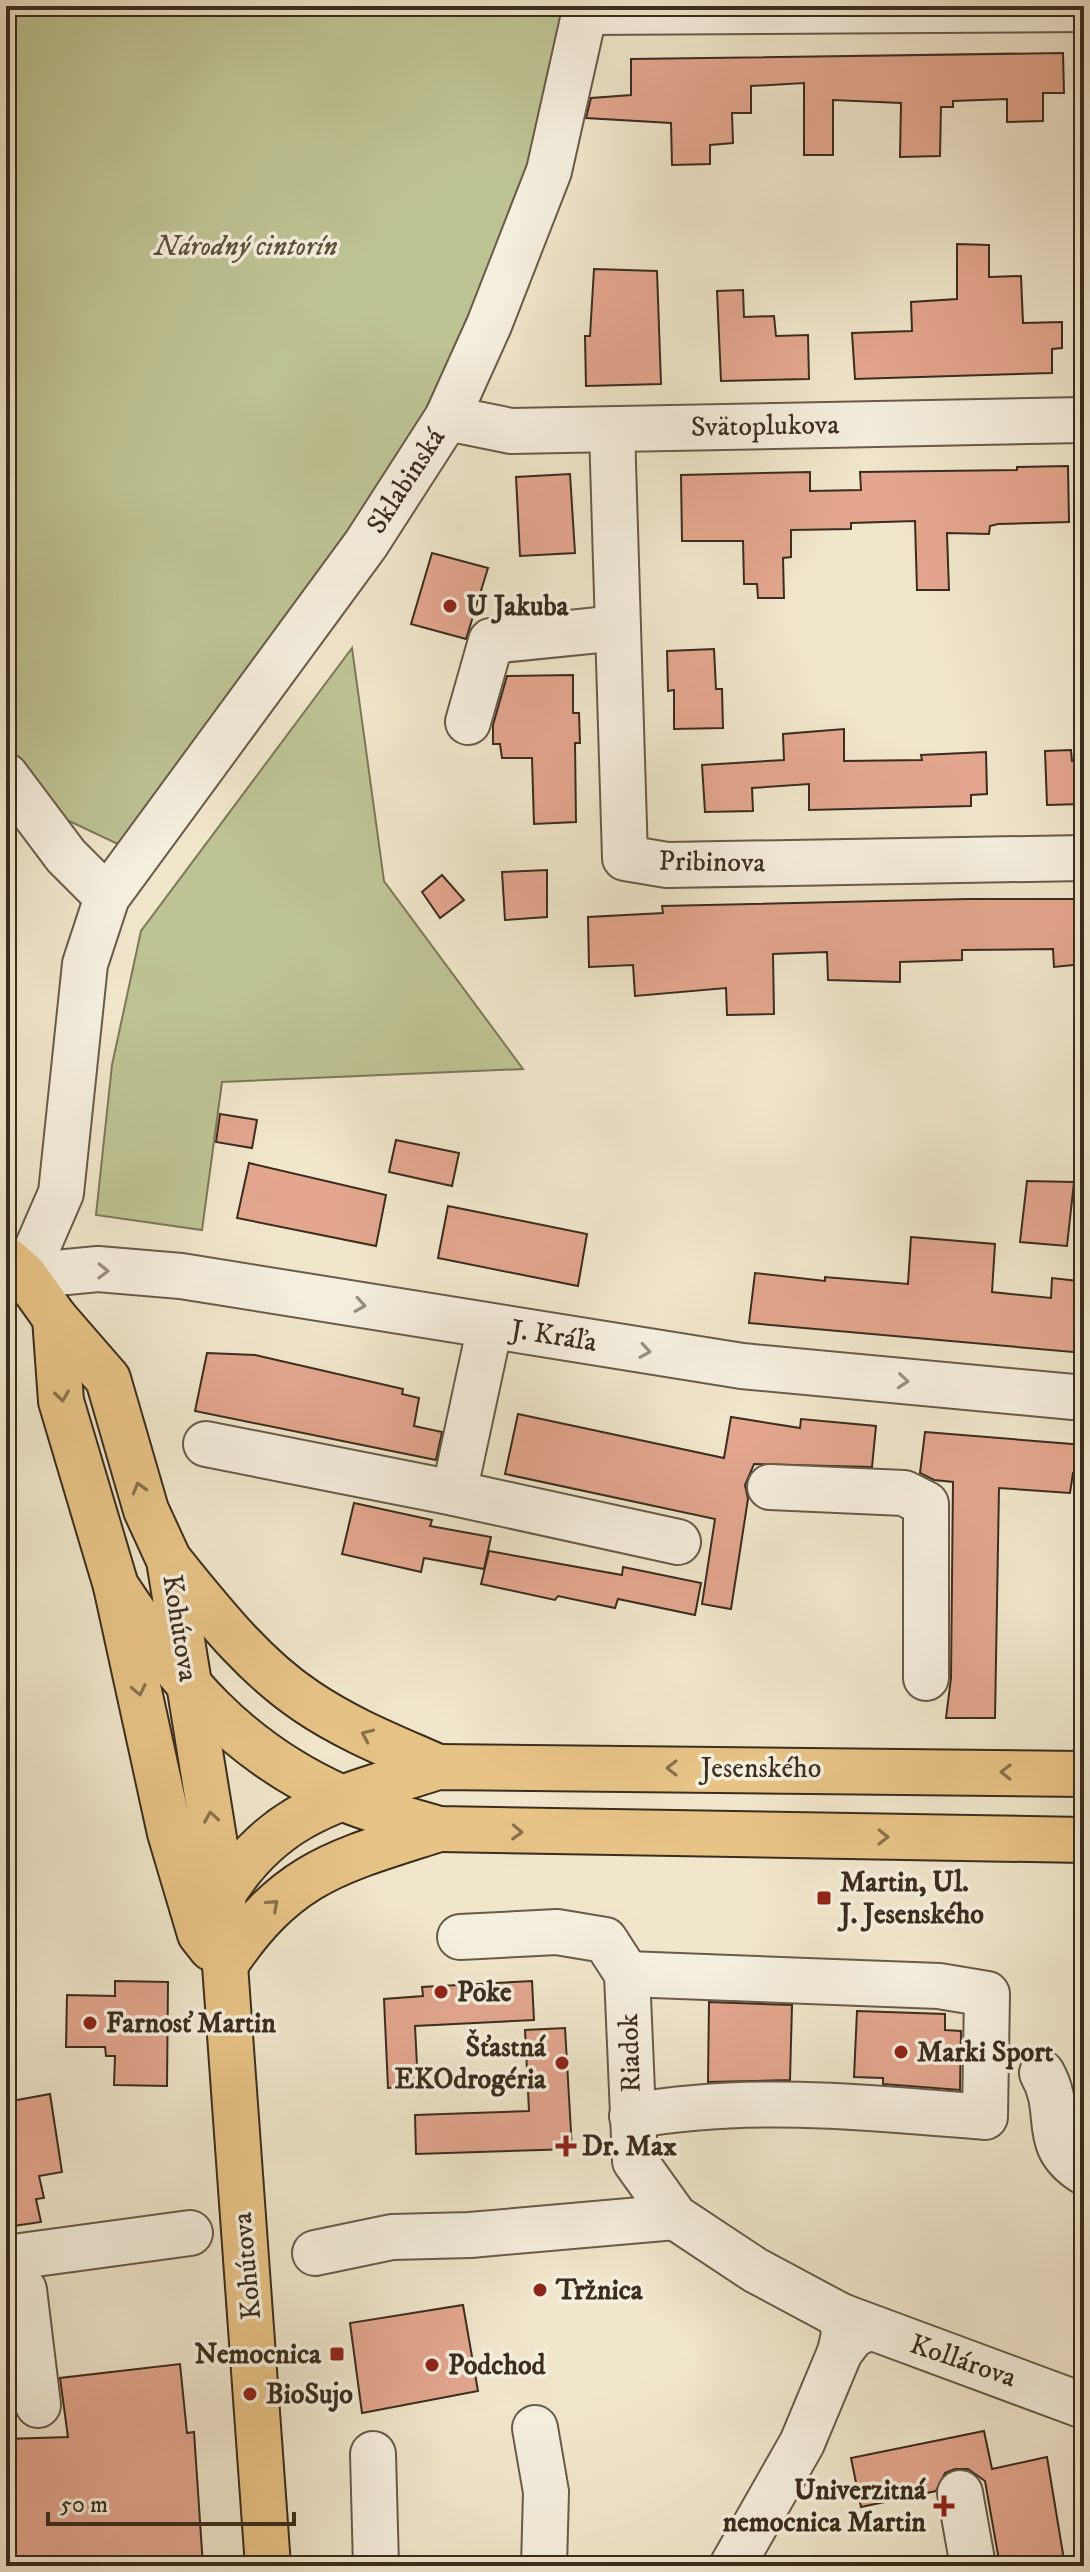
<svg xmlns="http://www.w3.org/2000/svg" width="1090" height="2572" viewBox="0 0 1090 2572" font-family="'IM FELL DW Pica',serif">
  <rect width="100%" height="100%" fill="#f0e6cc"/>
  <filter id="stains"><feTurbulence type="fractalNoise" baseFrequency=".0025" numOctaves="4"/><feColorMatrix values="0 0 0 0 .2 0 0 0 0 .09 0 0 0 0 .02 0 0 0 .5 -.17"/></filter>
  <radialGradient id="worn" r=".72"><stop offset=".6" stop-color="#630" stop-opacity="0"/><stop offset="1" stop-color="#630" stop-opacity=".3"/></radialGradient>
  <g fill="#bec394" stroke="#7c7858" stroke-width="2">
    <path d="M6 6H564L538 156 433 405 320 575 122 846 52 813 6 751Z"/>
    <path d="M352 648 384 881 523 1069 222 1082 202 1230 96 1215 112 1065 141 931Z"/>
  </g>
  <g fill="#e4a68f" stroke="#3a2d1d" stroke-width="2">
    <path d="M1063 53 1064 93H1043V121L1007 122V99L953 101V107H941L940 156 900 157 901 103 833 100V155H804V83L751 86V113H732L733 143 710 145V164L672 165 671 123 586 118 591 98 631 95V59Z"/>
    <path d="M957 244 989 245V277L1021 276 1023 323 1062 322V348L1052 349V373L855 379 852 333 912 331 911 302 957 299Z"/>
    <path d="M594 269 657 271 661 384 586 386 585 336H590Z"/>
    <path d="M743 290 744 317 774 316 776 336 808 335 809 379 721 381 717 291Z"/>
    <path d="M1068 466 1069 522 998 524 990 526 989 534 947 533 949 590H917L915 521 851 523V529L791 530V557L783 558 784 598H758L757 584H744L743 541H682L681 475 810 472V491L861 490 860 472 1017 470V467Z"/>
    <path d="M570 474 575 553 520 556 516 477Z"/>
    <path d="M432 553 488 568 466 639 411 624Z"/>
    <path d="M714 649 716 689H722L723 728 674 729V690L668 691 667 651Z"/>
    <path d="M573 675V713H579L580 743H575L576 822 534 824 532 758H502L500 744H493V725L507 676Z"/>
    <path d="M844 729V761L922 760 921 755 986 752 987 794 971 795V806L809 810V784L752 788 753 811 705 812 702 765 784 760 783 734Z"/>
    <path d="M1071 750 1072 761 1083 760V804L1047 805 1045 751Z"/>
    <path d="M547 870V917L505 920 502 872Z"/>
    <path d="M442 875 464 900 440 918 422 892Z"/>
    <path d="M968 899H1084L1083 964 1054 967 1053 949 962 950V960L900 962V982L828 980 827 952 773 954 774 1014 727 1015 726 988 635 996 633 965 589 967 588 917 663 913 662 906Z"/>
    <path d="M220 1114 257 1120 252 1148 216 1142Z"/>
    <path d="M396 1140 459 1153 452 1186 389 1172Z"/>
    <path d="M249 1163 386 1195 376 1246 237 1218Z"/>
    <path d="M1027 1181 1074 1182 1067 1246 1020 1242Z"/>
    <path d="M448 1206 587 1234 578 1286 438 1258Z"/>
    <path d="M911 1237 995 1244 992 1292 1051 1298 1052 1278 1078 1281 1077 1301 1084 1302V1353L749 1323 755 1273 825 1281V1277L908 1284Z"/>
    <path d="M207 1353 255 1355 403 1389 402 1394 419 1398 414 1426 442 1432 436 1460 195 1411Z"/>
    <path d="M518 1414 724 1458 731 1417 800 1428 801 1419 876 1426 872 1467 754 1464 745 1485 748 1499 731 1609 702 1604 715 1519 505 1474Z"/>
    <path d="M925 1432 1084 1445V1474L1073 1473 1070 1493 999 1488 995 1718H946L951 1678 953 1482 934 1480 920 1473Z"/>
    <path d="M354 1503 432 1520 430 1526 491 1537 484 1569 424 1558 421 1572 342 1554Z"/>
    <path d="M489 1551 622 1575 623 1567 701 1583 695 1615 618 1599 615 1608 558 1596 555 1600 481 1584Z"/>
    <path d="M115 1981 168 1982 167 2086 114 2085 115 2056H106L105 2047H66L67 1995 115 1996Z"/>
    <path d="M532 1981 534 2020 415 2026 418 2086 388 2088 384 1999 423 1996 422 1987Z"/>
    <path d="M709 2002 792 2005 790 2080 708 2082Z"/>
    <path d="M857 2011 945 2014V2030L961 2031 960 2090 883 2084V2078L854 2077Z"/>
    <path d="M565 2028 572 2149 416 2154 415 2115 529 2111 525 2030Z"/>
    <path d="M50 2094 62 2172 39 2176 44 2198 36 2199 41 2222 6 2227V2102Z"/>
    <path d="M463 2305 478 2391 362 2413 350 2323Z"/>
    <path d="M180 2364 187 2433 194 2432 203 2566H6V2439L68 2437 60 2378Z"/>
    <path d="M984 2431 992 2469 1047 2457 1065 2566H1000L985 2481 968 2469H955L945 2473 936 2491 861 2507 851 2458Z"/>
  </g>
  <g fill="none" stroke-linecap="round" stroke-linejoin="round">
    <defs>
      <g id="minor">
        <path d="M586 6 549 171 489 325 447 418 366 544 107 897 85 964 61 1193 25 1276 98 1269 181 1276 742 1366 1084 1398"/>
        <path d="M586 12 1084 9"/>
        <path d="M447 418 511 431 1084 420"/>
        <path d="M612 430 625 858 667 865 1084 858"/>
        <path d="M468 722 491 641 618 628"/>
        <path d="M6 776 66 856 107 897"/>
        <path d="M490 1326 454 1493 678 1542"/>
        <path d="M206 1444 454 1493"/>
        <path d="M770 1487 904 1493 926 1504V1678"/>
        <path d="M460 1937 557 1932 605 1940 627 1974 635 2161 675 2217 755 2270 841 2316 844 2334 840 2352"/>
        <path d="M627 1974 939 1986 987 1994 985 2117C868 2107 749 2095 632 2116"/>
        <path d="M1042 2073C1065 2113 1039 2144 1084 2172"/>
        <path d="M315 2253 392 2237 470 2235 675 2217"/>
        <path d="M6 2258 190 2233"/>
        <path d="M6 2292 24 2290 38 2405"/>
        <path d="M841 2316 1084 2406"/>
        <path d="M535 2428 546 2492 544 2566"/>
        <path d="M373 2454 376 2566"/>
        <path d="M960 2493 973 2566"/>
        <path d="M732 2566 802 2443 840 2352 853 2335 860 2332"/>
      </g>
      <g id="major">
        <path d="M6 1259 25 1276 55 1318 108 1379 146 1510 169 1560 223 1894 225 1965 268 2566"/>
        <path d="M55 1318 61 1401 116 1586 170 1833 200 1934 211 1948"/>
        <path d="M169 1560C210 1610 251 1664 306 1701 347 1729 393 1747 438 1767"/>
        <path d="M116 1586C178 1680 235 1750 340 1797 371 1811 406 1819 439 1829L1084 1840"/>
        <path d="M216 1906C271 1809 339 1799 438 1767L1084 1774"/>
        <path d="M225 1965C288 1871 337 1862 439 1829"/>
      </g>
    </defs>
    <use href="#minor" stroke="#685b49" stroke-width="48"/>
    <use href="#major" stroke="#3a2d1d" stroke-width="48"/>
    <use href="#minor" stroke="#f5efde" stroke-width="44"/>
    <use href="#major" stroke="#e8c386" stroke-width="44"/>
  </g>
  <defs><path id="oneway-chevron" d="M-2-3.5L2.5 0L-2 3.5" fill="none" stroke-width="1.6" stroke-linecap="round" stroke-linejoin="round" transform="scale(2)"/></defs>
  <g stroke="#988e7e">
    <use href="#oneway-chevron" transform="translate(103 1271) rotate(1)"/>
    <use href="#oneway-chevron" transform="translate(360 1305) rotate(9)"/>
    <use href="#oneway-chevron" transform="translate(645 1351) rotate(9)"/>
    <use href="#oneway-chevron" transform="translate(903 1381) rotate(5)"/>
  </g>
  <g stroke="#88704c">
    <use href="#oneway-chevron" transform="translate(62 1396) rotate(82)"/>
    <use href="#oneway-chevron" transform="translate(139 1488) rotate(-106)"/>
    <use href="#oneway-chevron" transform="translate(139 1690) rotate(78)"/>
    <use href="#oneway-chevron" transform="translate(367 1735) rotate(-156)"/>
    <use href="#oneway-chevron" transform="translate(672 1768) rotate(-180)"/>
    <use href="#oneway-chevron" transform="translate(1006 1772) rotate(-179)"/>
    <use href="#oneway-chevron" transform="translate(211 1817) rotate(-99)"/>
    <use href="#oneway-chevron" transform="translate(517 1832) rotate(2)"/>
    <use href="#oneway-chevron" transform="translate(883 1837) rotate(1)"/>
    <use href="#oneway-chevron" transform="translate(273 1905) rotate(-42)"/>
  </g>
  <g fill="#8f2418" stroke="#f5efde" stroke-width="3">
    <circle cx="450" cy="606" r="8"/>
    <rect x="816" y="1890" width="16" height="16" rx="4"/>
    <circle cx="441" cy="1992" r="8"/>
    <circle cx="90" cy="2023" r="8"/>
    <circle cx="901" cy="2052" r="8"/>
    <circle cx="562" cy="2063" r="8"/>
    <path d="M562 2134h8v8h8v8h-8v8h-8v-8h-8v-8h8z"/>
    <circle cx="540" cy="2290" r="8"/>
    <rect x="329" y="2346" width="16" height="16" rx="4"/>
    <circle cx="432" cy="2365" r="8"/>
    <circle cx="250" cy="2394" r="8"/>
    <path d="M940 2494h8v8h8v8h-8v8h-8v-8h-8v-8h8z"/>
  </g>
  <g text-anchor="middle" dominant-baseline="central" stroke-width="7" stroke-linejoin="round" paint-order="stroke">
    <g font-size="28" font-style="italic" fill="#5b523b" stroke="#f5efde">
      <text x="246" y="246">Národný cintorín</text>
    </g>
    <g font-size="28" fill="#3a2d1d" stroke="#f5efde">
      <text transform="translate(765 426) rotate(-1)">Svätoplukova</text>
      <text transform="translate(406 481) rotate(-57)">Sklabinská</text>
      <text transform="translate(712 862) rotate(1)">Pribinova</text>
      <text transform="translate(554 1336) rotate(9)">J. Kráľa</text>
      <text transform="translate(180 1628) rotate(81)">Kohútova</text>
      <text x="761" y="1768">Jesenského</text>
      <text transform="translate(630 2053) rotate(-92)">Riadok</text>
      <text transform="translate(247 2266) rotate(-95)">Kohútova</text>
      <text transform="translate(963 2361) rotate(19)">Kollárova</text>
    </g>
    <g font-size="28" font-weight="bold" fill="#3a2d1d" stroke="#f5efde" text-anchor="start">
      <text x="466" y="606">U Jakuba</text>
      <text x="840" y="1882">Martin, Ul.<tspan x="840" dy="32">J. Jesenského</tspan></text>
      <text x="457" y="1992">Poke</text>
      <text x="106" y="2023">Farnosť Martin</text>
      <text x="546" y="2047" text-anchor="end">Šťastná<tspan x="546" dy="32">EKOdrogéria</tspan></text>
      <text x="917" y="2052">Marki Sport</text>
      <text x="582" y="2146">Dr. Max</text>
      <text x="556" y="2290">Tržnica</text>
      <text x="321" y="2354" text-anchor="end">Nemocnica</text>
      <text x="448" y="2365">Podchod</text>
      <text x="266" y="2394">BioSujo</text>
      <text x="926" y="2490" text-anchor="end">Univerzitná<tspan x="926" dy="32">nemocnica Martin</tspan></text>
    </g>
  </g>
  <rect width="1090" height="2572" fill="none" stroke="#f0e6cc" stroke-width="32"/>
  <rect x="8" y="8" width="1074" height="2556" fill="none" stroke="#3a2d1d" stroke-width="4"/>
  <rect x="16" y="16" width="1058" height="2540" fill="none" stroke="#3a2d1d" stroke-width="2"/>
  <path d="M48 2512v12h246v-12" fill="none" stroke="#3a2d1d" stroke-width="4"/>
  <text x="60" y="2512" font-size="24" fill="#3a2d1d" stroke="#f5efde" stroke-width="6" paint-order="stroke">50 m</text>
  <rect width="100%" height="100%" filter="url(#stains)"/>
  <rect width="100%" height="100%" fill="url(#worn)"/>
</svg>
